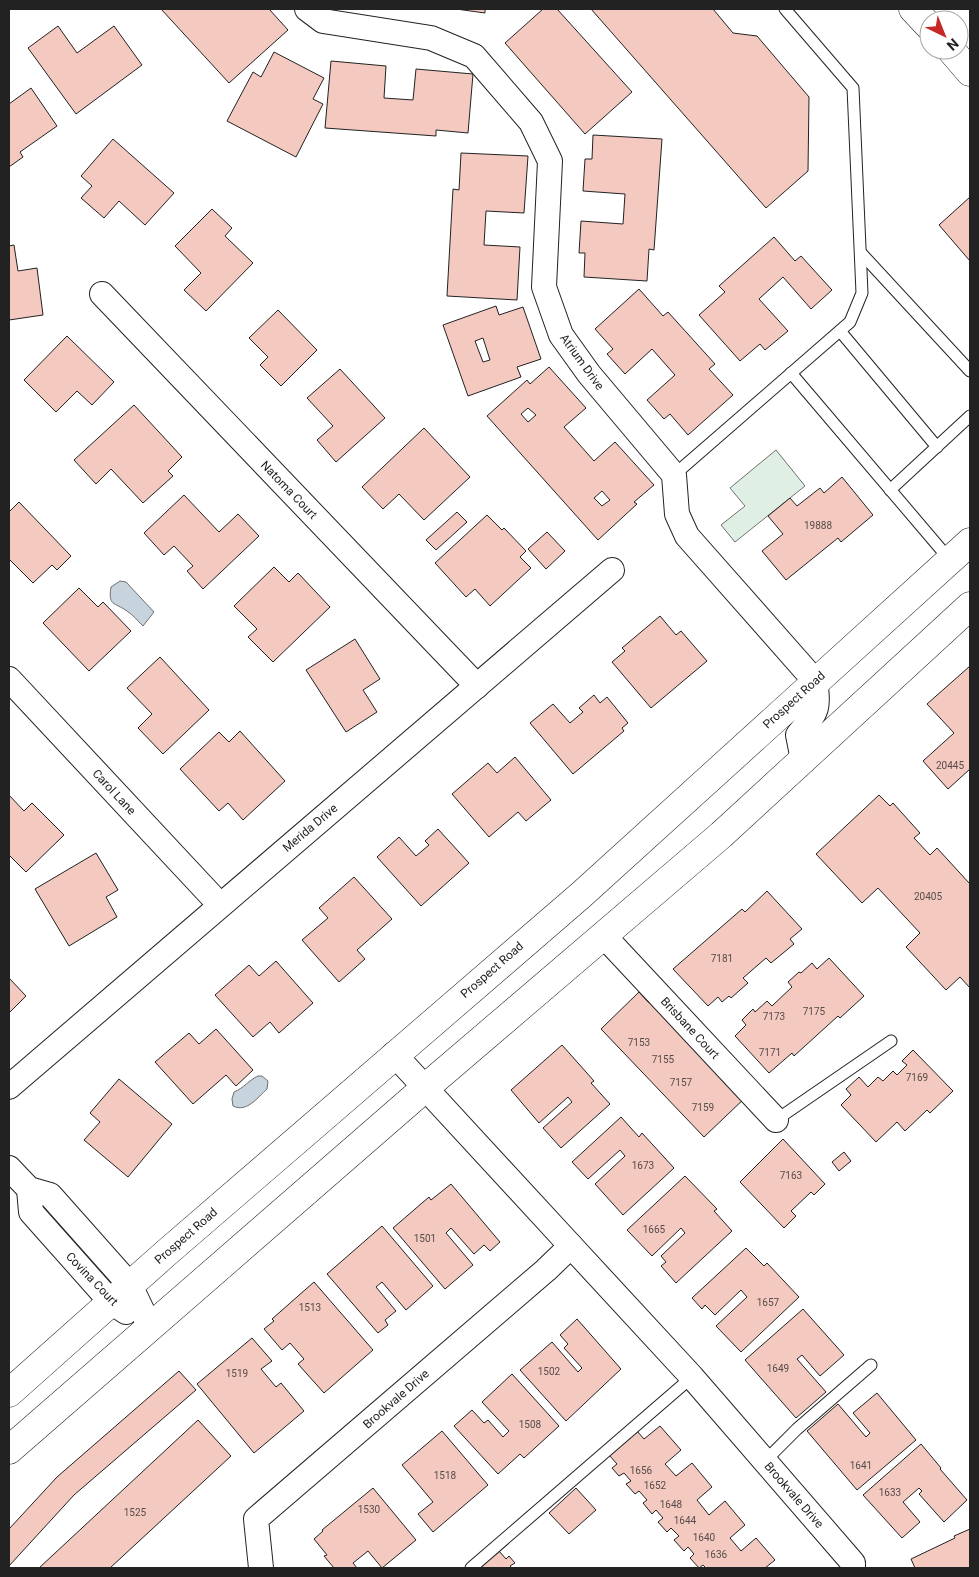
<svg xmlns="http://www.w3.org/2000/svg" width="979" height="1577" viewBox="0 0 979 1577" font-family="Roboto,sans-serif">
  <rect width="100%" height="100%" fill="#fff"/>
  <path fill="#e0efe3" stroke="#6f6f6f" d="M776 450 805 486 735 542 721 525 745 506 730 488Z"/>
  <g fill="#c7d3dd" stroke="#6f6f6f">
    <path d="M120 581 126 582 154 612 143 626C138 621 133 615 127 611 114 602 108 606 111 587Z"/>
    <path d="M258 1076H262L268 1081 267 1089C258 1097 247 1113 233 1106L232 1099 234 1092C244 1088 249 1080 258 1076Z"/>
  </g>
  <g fill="#f3c9c0" stroke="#222" fill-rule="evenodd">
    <path d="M161 9H269L288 30 229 83Z"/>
    <path d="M456 9H485V13Z"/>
    <path d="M543 9H557L632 92 585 134 505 43Z"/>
    <path d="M591 9H713L733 33 757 36 809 97 808 171 766 208Z"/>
    <path d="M58 26 77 53 114 26 142 65 76 114 28 48Z"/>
    <path d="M274 52 324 78 313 99 323 104 296 157 227 121 253 72 261 77Z"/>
    <path d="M331 61 386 66 384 98 413 100 416 69 473 74 468 133 436 130V136L325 128Z"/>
    <path d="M31 88 57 126 20 152 23 157 9 167V104Z"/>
    <path d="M593 135 662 139 654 250 649 249 647 281 584 277 585 253H579L581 221 623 224 625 194 583 191 585 159H592Z"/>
    <path d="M113 139 174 193 145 225 119 201 104 218 81 198 92 186 81 176Z"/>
    <path d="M461 153 528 156 524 213 486 211 484 245 520 247 517 300 447 296 453 189 459 190Z"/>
    <path d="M970 197V261L939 225Z"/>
    <path d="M212 209 232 228 225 236 253 263 206 311 184 290 201 273 175 246Z"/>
    <path d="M774 237 795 261 801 256 832 290 811 309 783 277 759 299 788 331 765 350 760 344 740 361 699 315 725 292 719 286Z"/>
    <path d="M14 245 18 271 37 268 43 315 9 320V246Z"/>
    <path d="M639 289 663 316 668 312 715 364 709 369 733 395 688 435 670 414 664 419 647 400 675 375 652 349 625 374 607 354 613 349 595 329Z"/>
    <path d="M496 306 499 315 523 307 541 359 517 367 521 377 468 396 443 325ZM483 338 490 360 483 362 475 341Z"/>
    <path d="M278 310 317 350 281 386 260 365 268 357 249 338Z"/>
    <path d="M67 336 114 382 92 405 77 391 56 412 24 380Z"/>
    <path d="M549 367 586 408 564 427 594 461 615 442 654 485 634 502 637 504 598 540 487 416 527 380 530 384ZM528 408 536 415 528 422 521 414ZM602 491 610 500 602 506 594 498Z"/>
    <path d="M340 369 385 418 336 462 317 440 333 426 307 398Z"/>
    <path d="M134 405 182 457 168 471 173 476 143 503 111 469 96 484 74 460Z"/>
    <path d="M424 428 470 477 424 520 399 494 383 509 362 487Z"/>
    <path d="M842 477 873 515 841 542 838 538 786 580 762 551 783 534 768 516 790 498 797 506 820 488 824 493Z"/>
    <path d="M184 495 219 532 238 514 259 536 203 589 187 571 193 566 174 546 164 555 144 533Z"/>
    <path d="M19 502 71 556 57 570 52 565 33 583 9 559V512Z"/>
    <path d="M457 512 467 522 436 550 426 540Z"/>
    <path d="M487 515 502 530 504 528 526 551 520 557 531 568 490 606 475 589 466 597 435 563Z"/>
    <path d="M547 532 565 551 546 569 528 549Z"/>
    <path d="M274 567 289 582 298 573 330 607 273 662 248 637 257 629 234 606Z"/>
    <path d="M79 588 98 607 103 602 131 631 89 671 43 623Z"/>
    <path d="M660 616 676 635 681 631 707 661 651 708 612 662 625 651 622 648Z"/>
    <path d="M355 639 380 679 363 690 377 712 346 732 306 670Z"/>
    <path d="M160 657 209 710 163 754 138 728 152 714 127 688Z"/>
    <path d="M970 666V769L948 789 923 761 954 733 927 704Z"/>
    <path d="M594 695 600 703 607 697 628 723 622 728 624 731 573 774 530 723 553 704 570 723 583 712 579 708Z"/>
    <path d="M240 731 285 781 243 820 228 803 219 811 180 769 219 732 229 742Z"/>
    <path d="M515 757 551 800 526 821 518 812 489 837 452 794 488 763 497 773Z"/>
    <path d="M9 795 24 811 32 803 64 835 26 872 9 855Z"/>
    <path d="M879 795 890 806 893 803 920 833 914 838 930 855 937 848 970 884V988L960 977 946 990 906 947 920 933 878 888 862 903 816 854Z"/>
    <path d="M438 829 469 863 421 906 377 857 399 837 416 856 429 845 425 841Z"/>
    <path d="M96 853 118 890 106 897 117 917 69 946 35 889Z"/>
    <path d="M354 877 392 919 357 950 365 959 339 982 302 940 328 918 319 908Z"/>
    <path d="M767 891 802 929 790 939 794 944 771 963 766 958 743 978 748 983 731 998 729 996 722 1002 718 997 708 1006 673 969 742 909 745 912Z"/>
    <path d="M829 958 864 996 840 1018 838 1016 794 1056 792 1053 769 1073 735 1036 746 1025 742 1020 753 1009 755 1012 767 1001 772 1006 792 987 788 982 799 972 801 973 812 963 817 969Z"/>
    <path d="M276 961 313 1003 279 1033 270 1022 253 1037 215 995 249 965 259 976Z"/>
    <path d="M9 978 26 996 9 1013Z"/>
    <path d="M639 992 649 1003 654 998 677 1022 672 1026 690 1045 717 1066 713 1070 731 1090 736 1085 747 1096 704 1137 601 1029Z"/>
    <path d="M216 1029 253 1070 236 1086 226 1075 193 1104 155 1062 189 1033 199 1044Z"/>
    <path d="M562 1045 594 1081 591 1083 610 1104 561 1148 543 1128 572 1102 568 1097 539 1123 511 1090Z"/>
    <path d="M913 1050 953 1091 930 1113 927 1110 905 1131 897 1122 876 1142 841 1105 851 1095 846 1089 859 1077 868 1087 878 1077 883 1081 893 1071 897 1075 907 1065 902 1061Z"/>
    <path d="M119 1079 172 1124 128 1177 84 1140 100 1122 90 1113Z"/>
    <path d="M621 1117 639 1137 642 1133 674 1168 623 1215 595 1184 625 1156 620 1150 588 1179 572 1162Z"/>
    <path d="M783 1139 825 1184 814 1195 811 1192 791 1211 796 1216 784 1228 740 1182Z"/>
    <path d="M844 1152 851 1161 839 1171 832 1162Z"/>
    <path d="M685 1176 717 1209 714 1211 732 1231 676 1283 661 1266 666 1262 661 1256 685 1233 681 1228 652 1256 627 1230Z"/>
    <path d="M451 1184 500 1242 490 1251 484 1245 474 1254 451 1228 446 1233 473 1265 445 1289 393 1228 429 1197 431 1200Z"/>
    <path d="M382 1226 433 1286 406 1310 382 1282 376 1287 396 1311 385 1320 388 1325 378 1333 327 1274Z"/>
    <path d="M746 1248 764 1266 767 1263 799 1297 741 1352 716 1326 747 1297 741 1290 715 1315 705 1305 702 1309 692 1298Z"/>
    <path d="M314 1282 373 1350 324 1393 298 1364 304 1359 290 1343 282 1350 264 1329 274 1321 272 1319Z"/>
    <path d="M803 1309 844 1355 820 1376 802 1355 797 1359 826 1392 796 1418 745 1360Z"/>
    <path d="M577 1319 621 1369 566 1421 520 1370 552 1342 578 1372 582 1368 564 1348 568 1344 560 1335Z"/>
    <path d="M252 1338 272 1361 261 1369 276 1387 281 1383 304 1411 254 1453 197 1384Z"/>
    <path d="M179 1371 196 1390 74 1495 9 1566V1529L57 1477Z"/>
    <path d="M512 1374 559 1426 524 1458 520 1454 498 1474 454 1426 472 1410 484 1423 488 1420 503 1437 509 1431 482 1402Z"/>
    <path d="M877 1393 916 1440 857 1490 807 1431 838 1404 866 1437 870 1433 853 1413Z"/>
    <path d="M198 1420 231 1456 110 1568H39Z"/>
    <path d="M660 1426 681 1450 665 1464 676 1476 692 1463 712 1487 697 1500 709 1515 725 1501 745 1525 730 1538 741 1551 756 1538 775 1560 765 1568H706L703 1565 699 1568 690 1558 694 1554 688 1547 684 1551 674 1540 679 1536 671 1528 667 1532 658 1522 663 1518 656 1510 652 1514 643 1503 647 1500 639 1491 635 1494 626 1484 631 1481 624 1473 619 1476 612 1468 617 1464 609 1455 637 1431 644 1439Z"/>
    <path d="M442 1431 488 1485 433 1532 418 1514 433 1502 402 1465Z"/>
    <path d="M921 1444 941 1468 940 1469 967 1500 944 1522 919 1494 922 1491 919 1488 903 1502 920 1522 902 1538 863 1495Z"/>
    <path d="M373 1488 416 1540 382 1568 368 1551 353 1563 357 1568H334L324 1556 327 1555 314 1539 323 1531 322 1530Z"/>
    <path d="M576 1488 596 1510 569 1534 549 1513Z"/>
    <path d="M970 1529V1568H915L911 1559 955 1538 954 1536Z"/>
    <path d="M499 1551 506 1559 509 1556 515 1563 510 1566 512 1568H480Z"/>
  </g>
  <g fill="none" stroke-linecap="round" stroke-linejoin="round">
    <defs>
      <g id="lane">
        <path d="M861 253 970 371"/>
        <path d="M840 331 937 447"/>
        <path d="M791 373 950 560"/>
        <path d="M674 475 850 322 862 293 853 88 785 9"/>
        <path d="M890 490 970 416"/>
        <path d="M776 1120 891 1041"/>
        <path d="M765 1461 797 1429 871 1365"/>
        <path d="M471 1568 692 1377"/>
      </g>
      <g id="street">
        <path d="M307 9 323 21 431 38 474 56 531 122 550 161 544 287 561 335 589 374 674 475 677 514 687 536 815 681C820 711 816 712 798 735L803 760"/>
        <path d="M102 294 477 686"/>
        <path d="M9 679 220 905"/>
        <path d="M604 936 776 1120"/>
        <path d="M394 1054 571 1246"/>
        <path d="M9 1087 612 570"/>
        <path d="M9 1168 29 1189 50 1195 130 1285 150 1327"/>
        <path d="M29 1189 31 1212 111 1302 126 1312"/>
        <path d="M261 1568 256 1519 546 1270 571 1246 692 1377 853 1563V1568"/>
      </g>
      <g id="primary">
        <path d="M913 9 929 26"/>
        <path d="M951 50 970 72"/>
        <path d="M9 1393 165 1254 581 895 970 542"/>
        <path d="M9 1450 425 1088 721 835 970 606"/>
      </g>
    </defs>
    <use href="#lane" stroke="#222" stroke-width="13"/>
    <use href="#street" stroke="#222" stroke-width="26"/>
    <use href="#primary" stroke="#222" stroke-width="29"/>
    <use href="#lane" stroke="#fff" stroke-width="11"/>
    <use href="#street" stroke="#fff" stroke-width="24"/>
    <use href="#primary" stroke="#fff" stroke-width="28"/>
  </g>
  <g text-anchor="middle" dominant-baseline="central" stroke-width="4" stroke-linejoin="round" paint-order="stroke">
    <g font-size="10" fill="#564c4a">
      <text x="818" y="525">19888</text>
      <text x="950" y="765">20445</text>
      <text x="928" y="896">20405</text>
      <text x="722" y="958">7181</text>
      <text x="814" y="1011">7175</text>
      <text x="774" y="1016">7173</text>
      <text x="639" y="1042">7153</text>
      <text x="770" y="1052">7171</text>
      <text x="663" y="1059">7155</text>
      <text x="917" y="1077">7169</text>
      <text x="681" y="1082">7157</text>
      <text x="703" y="1107">7159</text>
      <text x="643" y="1165">1673</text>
      <text x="791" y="1175">7163</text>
      <text x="654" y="1229">1665</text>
      <text x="425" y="1238">1501</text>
      <text x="768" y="1302">1657</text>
      <text x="310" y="1307">1513</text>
      <text x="778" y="1368">1649</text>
      <text x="549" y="1371">1502</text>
      <text x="237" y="1373">1519</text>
      <text x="530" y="1424">1508</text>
      <text x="861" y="1465">1641</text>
      <text x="641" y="1470">1656</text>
      <text x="445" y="1475">1518</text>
      <text x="655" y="1485">1652</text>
      <text x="890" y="1492">1633</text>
      <text x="671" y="1504">1648</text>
      <text x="369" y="1509">1530</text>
      <text x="135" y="1512">1525</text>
      <text x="685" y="1520">1644</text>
      <text x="704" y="1537">1640</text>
      <text x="716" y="1554">1636</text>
    </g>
    <g font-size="12" fill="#222" stroke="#fff">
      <text transform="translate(582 362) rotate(54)">Atrium Drive</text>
      <text transform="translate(289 490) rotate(46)">Natoma Court</text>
      <text transform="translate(794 700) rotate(-42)">Prospect Road</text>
      <text transform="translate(114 792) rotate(47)">Carol Lane</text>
      <text transform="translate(310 828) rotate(-40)">Merida Drive</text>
      <text transform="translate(492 970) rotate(-41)">Prospect Road</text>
      <text transform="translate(690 1028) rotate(47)">Brisbane Court</text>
      <text transform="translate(186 1236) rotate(-41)">Prospect Road</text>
      <text transform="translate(92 1279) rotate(46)">Covina Court</text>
      <text transform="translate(396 1399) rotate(-41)">Brookvale Drive</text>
      <text transform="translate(794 1495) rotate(49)">Brookvale Drive</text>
    </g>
  </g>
  <rect width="979" height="1577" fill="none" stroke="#222222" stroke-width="20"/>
  <g transform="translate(944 35) rotate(137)"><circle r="24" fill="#ffffff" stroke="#a7a7a7"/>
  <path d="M0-4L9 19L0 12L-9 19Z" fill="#c62828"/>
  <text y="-8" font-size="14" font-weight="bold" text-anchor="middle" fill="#222222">N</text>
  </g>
</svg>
